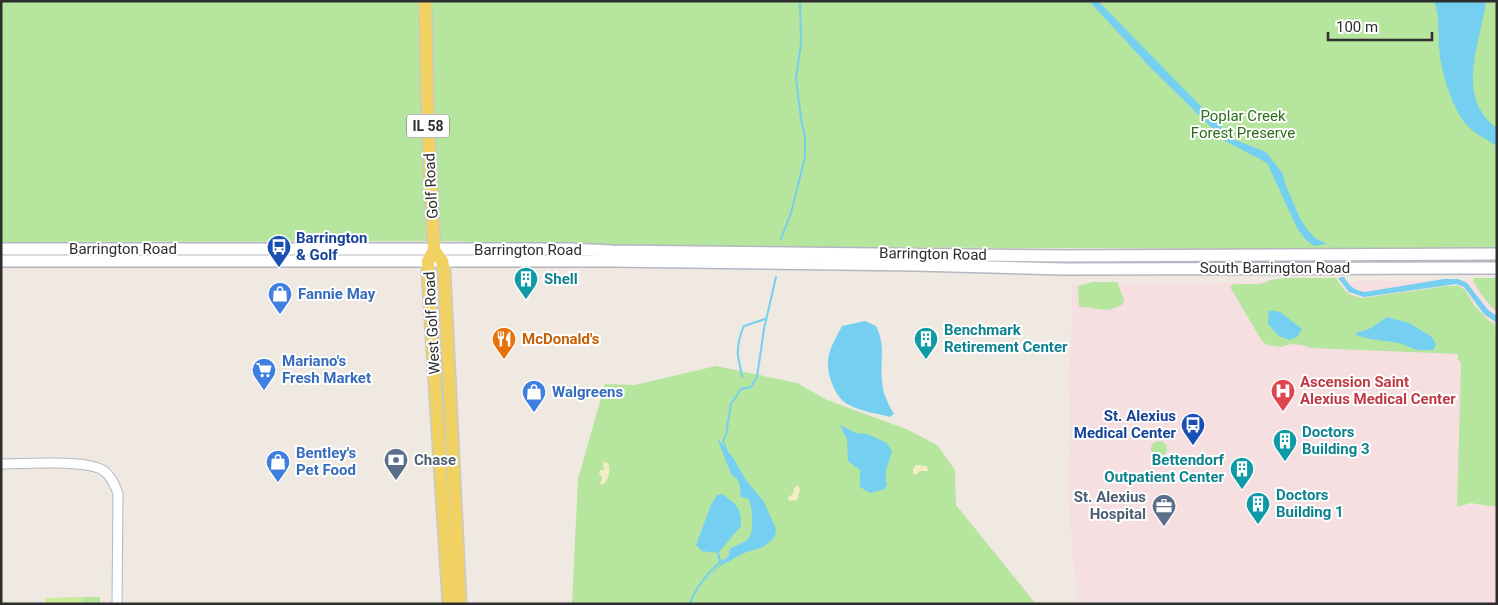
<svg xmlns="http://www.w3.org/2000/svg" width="1498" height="605" viewBox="0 0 1498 605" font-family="Roboto,sans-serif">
  <rect width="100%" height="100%" fill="#efe9e1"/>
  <path fill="#f5dfe0" d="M1497 280V604H1078L1072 548 1067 469 1071 447 1069 376 1073 284Z"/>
  <g fill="#b6e59e">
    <path d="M1 1H1497V250L581 246 453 241 1 242Z"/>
    <path d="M1285 278H1336C1344 291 1348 296 1363 298L1447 286H1458L1465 290 1474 305 1488 320 1495 324 1497 346V507L1471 503 1457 507 1461 364 1458 359V354L1311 348 1302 345 1290 344 1281 347 1267 345 1262 341 1230 287 1234 284H1260L1270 280Z"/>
    <path d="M1473 278H1497V312C1489 305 1475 288 1473 278Z"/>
    <path d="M1093 282H1117L1124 300 1123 304C1109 312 1106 310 1091 308 1086 307 1084 308 1079 306L1078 286Z"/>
    <path d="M716 366 797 383 827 400 906 429 937 445 955 470 956 505 1036 604H572L578 479 605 384 635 385Z"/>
    <circle cx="1159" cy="449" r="8"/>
    <rect x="83" y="597" width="17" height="7"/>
  </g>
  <g fill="#f3ecc5">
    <path d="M603 462 608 463C611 470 609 481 602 485L600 484 602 478 599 473 600 470H604Z"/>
    <path d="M916 465 927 466 928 471H920L916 475 913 474V469Z"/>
    <path d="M796 486H799L800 490 797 500 790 501 787 498 793 494 794 489Z"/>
  </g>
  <path fill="#c9ec9a" d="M83 597V604H45V598Z"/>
  <g fill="#75cff0">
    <path d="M1089 1H1098L1233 139 1266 152 1283 174 1286 186 1300 218 1307 229 1315 238 1327 244 1314 246 1306 240 1297 228 1267 163 1225 141 1148 65Z"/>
    <path d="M1434 1H1486C1481 42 1454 97 1497 128V146C1486 139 1473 133 1465 123 1452 107 1440 69 1439 47 1438 32 1440 16 1434 1Z"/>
    <path d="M1344 277C1350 287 1354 290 1365 292L1444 279H1458L1467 283 1488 310 1497 316V323L1484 314 1464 287 1456 284 1364 297 1349 292 1338 278Z"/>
    <path d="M1269 310 1280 312 1302 329 1297 337 1290 340 1279 336 1268 324Z"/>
    <path d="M1387 317 1409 323 1432 337 1436 345 1433 350H1417L1399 343 1371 339 1355 335 1357 333 1371 328Z"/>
    <path d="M865 321 876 326C886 346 880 360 882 380 882 392 888 404 894 414L890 417C877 413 862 412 849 405 836 399 827 376 828 362 828 350 837 336 842 326Z"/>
    <path d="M840 425 856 433 867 434 887 443 892 452C889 463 883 472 887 484L885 489 870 493 860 487V470L848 461 847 438 844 434Z"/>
    <path d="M717 438 734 459 745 479 764 502 776 529 775 536 772 540 763 547 744 553 720 566 702 584 729 555 730 549C736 545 744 543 748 539 755 533 752 506 749 499L741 497C740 489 741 478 732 476Z"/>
    <path d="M722 494C737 505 741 507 741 526L718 553 702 551 696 545 711 505 717 495Z"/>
  </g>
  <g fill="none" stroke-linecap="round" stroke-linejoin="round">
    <g stroke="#75cff0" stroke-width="2">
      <path d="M781 239 791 213 805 157V137L801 119 796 78 801 43 800 1"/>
      <path d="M742 377C741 369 739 363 738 356 737 347 740 334 744 326L765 319"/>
      <path d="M727 452 723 441 726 435 731 404 741 389 751 387 757 377 764 329 776 277"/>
      <path d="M718 553 720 562"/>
      <path d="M690 604C694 590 711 568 723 560"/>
    </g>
    <defs>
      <path id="street" d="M1 464C24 464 87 459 104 471 111 476 116 487 118 494L117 604"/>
      <g id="secondary">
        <path d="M1 249H568L611 251 1066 256 1497 254"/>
        <path d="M1 261H611L916 265 1065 269 1497 268"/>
      </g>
      <g id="primary">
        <path d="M425 1 428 122 434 250"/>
        <path d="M434 250 442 261 444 271 460 604"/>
        <path d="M434 250 428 261V272L449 604"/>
      </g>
    </defs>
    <use href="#street" stroke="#b4b7c1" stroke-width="11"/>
    <use href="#secondary" stroke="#b4b7c1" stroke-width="14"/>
    <use href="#primary" stroke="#c9c9c9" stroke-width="15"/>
    <use href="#street" stroke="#fff" stroke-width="9"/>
    <use href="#secondary" stroke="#fff" stroke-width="11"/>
    <use href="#primary" stroke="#f2d163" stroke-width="12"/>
  </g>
  <defs>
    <symbol id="bus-pin" viewBox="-11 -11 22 30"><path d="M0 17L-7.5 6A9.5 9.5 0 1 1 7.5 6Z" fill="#1a4fb4" stroke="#fff"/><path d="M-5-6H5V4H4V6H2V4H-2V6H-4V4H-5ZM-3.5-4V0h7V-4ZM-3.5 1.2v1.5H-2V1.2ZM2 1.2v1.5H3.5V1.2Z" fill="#fff"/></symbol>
    <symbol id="building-pin" viewBox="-11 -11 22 30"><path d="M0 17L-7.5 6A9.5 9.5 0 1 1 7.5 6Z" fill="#0f9aa8" stroke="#fff"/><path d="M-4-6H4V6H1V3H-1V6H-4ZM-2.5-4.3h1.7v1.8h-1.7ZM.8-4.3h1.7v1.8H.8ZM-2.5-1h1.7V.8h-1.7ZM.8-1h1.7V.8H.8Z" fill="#fff"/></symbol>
    <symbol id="shop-pin" viewBox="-11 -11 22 30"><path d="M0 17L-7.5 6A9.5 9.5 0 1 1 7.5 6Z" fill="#3f7fe0" stroke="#fff"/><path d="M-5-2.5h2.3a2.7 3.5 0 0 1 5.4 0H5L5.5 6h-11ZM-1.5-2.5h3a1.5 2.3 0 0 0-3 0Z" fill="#fff"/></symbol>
    <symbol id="restaurant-pin" viewBox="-11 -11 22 30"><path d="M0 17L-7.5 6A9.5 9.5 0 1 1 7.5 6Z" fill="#e8710a" stroke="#fff"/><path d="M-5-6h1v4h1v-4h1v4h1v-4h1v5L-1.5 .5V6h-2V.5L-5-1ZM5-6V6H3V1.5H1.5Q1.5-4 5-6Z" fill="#fff"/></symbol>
    <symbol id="supermarket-pin" viewBox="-11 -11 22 30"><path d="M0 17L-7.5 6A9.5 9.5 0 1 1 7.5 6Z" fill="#3f7fe0" stroke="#fff"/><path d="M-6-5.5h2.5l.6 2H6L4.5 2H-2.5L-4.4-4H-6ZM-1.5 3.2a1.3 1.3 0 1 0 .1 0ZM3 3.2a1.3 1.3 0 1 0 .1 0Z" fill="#fff"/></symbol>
    <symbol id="hospital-pin" viewBox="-11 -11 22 30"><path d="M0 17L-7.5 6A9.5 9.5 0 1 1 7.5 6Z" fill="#e0444e" stroke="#fff"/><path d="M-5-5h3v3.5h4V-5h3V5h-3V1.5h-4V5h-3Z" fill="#fff"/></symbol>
    <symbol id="bank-pin" viewBox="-11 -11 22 30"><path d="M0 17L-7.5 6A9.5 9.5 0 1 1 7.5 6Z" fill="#5c6f8a" stroke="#fff"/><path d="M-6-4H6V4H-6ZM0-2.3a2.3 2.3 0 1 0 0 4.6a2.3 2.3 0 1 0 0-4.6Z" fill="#fff"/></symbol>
    <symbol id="office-pin" viewBox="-11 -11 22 30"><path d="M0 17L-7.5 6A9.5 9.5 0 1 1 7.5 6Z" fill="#5c6f8a" stroke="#fff"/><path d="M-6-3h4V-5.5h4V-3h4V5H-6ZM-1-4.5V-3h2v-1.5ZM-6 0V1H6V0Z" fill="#fff"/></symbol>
  </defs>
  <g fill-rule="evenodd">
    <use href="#bus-pin" x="265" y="233" width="28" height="38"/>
    <use href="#building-pin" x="512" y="265" width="28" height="38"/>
    <use href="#shop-pin" x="266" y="280" width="28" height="38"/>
    <use href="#restaurant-pin" x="490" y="325" width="28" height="38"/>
    <use href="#building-pin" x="912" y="325" width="28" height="38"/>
    <use href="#supermarket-pin" x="250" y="356" width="28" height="38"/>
    <use href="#hospital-pin" x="1269" y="377" width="28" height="38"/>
    <use href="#shop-pin" x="520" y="378" width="28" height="38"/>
    <use href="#bus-pin" x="1179" y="411" width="28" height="38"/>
    <use href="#building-pin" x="1271" y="427" width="28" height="38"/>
    <use href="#bank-pin" x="382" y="446" width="28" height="38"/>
    <use href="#shop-pin" x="264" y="448" width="28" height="38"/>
    <use href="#building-pin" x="1228" y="455" width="28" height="38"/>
    <use href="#building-pin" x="1244" y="490" width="28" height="38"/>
    <use href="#office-pin" x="1150" y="492" width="28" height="38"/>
  </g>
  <g text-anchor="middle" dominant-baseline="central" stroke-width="4" stroke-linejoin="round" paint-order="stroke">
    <rect fill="#fff" stroke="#6d6d6d" stroke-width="1" x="407" y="114.5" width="42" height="23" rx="4"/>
    <g font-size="14" font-weight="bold" fill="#2e2e2e">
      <text x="428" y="126">IL 58</text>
    </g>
    <g font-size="15" fill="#2c6e1b" stroke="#fff">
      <text x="1243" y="116">Poplar Creek<tspan x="1243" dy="17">Forest Preserve</tspan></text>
    </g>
    <g font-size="15" fill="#2e2e2e" stroke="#fff">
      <text transform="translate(431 186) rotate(-93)">Golf Road</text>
      <text x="123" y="249">Barrington Road</text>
      <text x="528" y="250">Barrington Road</text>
      <text transform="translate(933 254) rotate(1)">Barrington Road</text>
      <text x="1275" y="268">South Barrington Road</text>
      <text transform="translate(432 323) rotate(-93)">West Golf Road</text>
    </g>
    <g font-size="15" font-weight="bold" fill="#164399" stroke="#fff" text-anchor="start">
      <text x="296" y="238">Barrington<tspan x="296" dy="17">&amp; Golf</tspan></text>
      <text x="1176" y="416" text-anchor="end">St. Alexius<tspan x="1176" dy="17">Medical Center</tspan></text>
    </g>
    <g font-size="15" font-weight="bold" fill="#0d838f" stroke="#fff" text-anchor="start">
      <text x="544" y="279">Shell</text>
      <text x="944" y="330">Benchmark<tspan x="944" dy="17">Retirement Center</tspan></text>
      <text x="1302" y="432">Doctors<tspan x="1302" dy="17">Building 3</tspan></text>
      <text x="1224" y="460" text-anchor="end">Bettendorf<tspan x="1224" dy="17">Outpatient Center</tspan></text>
      <text x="1276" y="495">Doctors<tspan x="1276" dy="17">Building 1</tspan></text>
    </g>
    <g font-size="15" font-weight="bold" fill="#366cbe" stroke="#fff" text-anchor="start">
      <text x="298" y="294">Fannie May</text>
      <text x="282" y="361">Mariano's<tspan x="282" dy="17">Fresh Market</tspan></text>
      <text x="552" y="392">Walgreens</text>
      <text x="296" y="453">Bentley's<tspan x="296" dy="17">Pet Food</tspan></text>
    </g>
    <g font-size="15" font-weight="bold" fill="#c56008" stroke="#fff" text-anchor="start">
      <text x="522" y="339">McDonald's</text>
    </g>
    <g font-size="15" font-weight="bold" fill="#be3a42" stroke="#fff" text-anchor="start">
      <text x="1300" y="382">Ascension Saint<tspan x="1300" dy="17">Alexius Medical Center</tspan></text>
    </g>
    <g font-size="15" font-weight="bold" fill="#4e5e75" stroke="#fff" text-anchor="start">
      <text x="414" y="460">Chase</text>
      <text x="1146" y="497" text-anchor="end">St. Alexius<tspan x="1146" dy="17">Hospital</tspan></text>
    </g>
  </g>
  <rect width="1498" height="605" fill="none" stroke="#2e2e2e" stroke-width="5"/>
  <path d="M1328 32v8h104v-8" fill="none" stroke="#2e2e2e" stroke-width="2.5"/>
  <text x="1336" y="32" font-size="15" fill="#2e2e2e" stroke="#ffffff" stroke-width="4" paint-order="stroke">100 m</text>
</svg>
